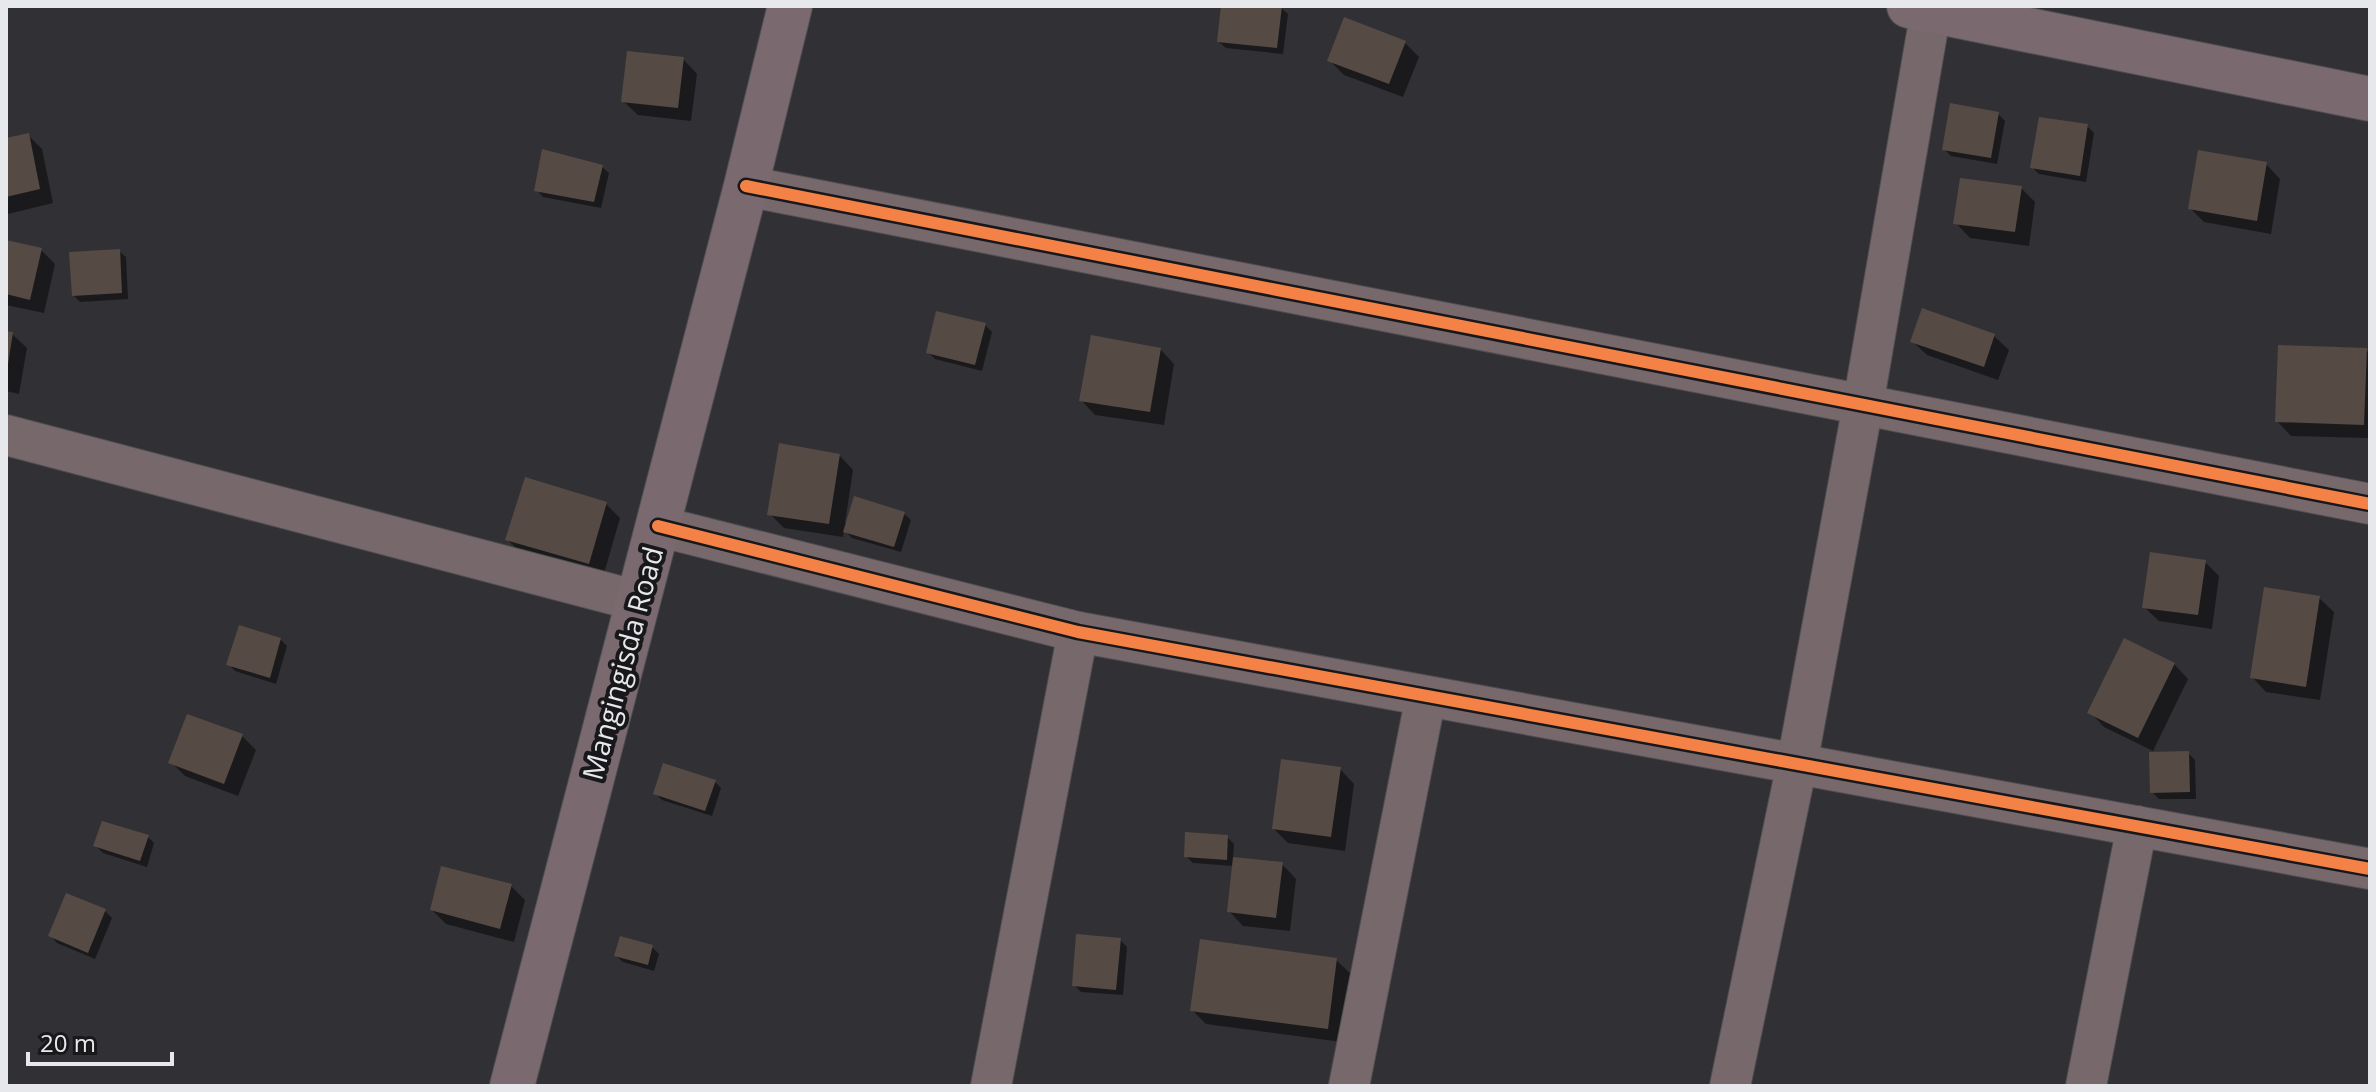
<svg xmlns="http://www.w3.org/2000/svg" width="2376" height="1092" viewBox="0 0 2376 1092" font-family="'Open Sans',sans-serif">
  <rect width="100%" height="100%" fill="#313135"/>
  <g fill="#0007">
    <path d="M1223 6 1281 8 1288 14 1283 54 1226 48 1219 42Z"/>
    <path d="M1404 42 1419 57 1403 97 1344 75 1329 60Z"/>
    <path d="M683 59 697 74 691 121 638 115 623 101Z"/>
    <path d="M1998 114 2005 121 1997 164 1951 156 1944 149Z"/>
    <path d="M2087 126 2094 133 2086 182 2039 174 2032 167Z"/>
    <path d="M28 135 42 149 53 203 8 214 6 212V140Z"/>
    <path d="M2266 164 2280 179 2271 234 2204 222 2190 208Z"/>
    <path d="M602 167 609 173 601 208 543 197 537 190Z"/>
    <path d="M2021 188 2035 202 2029 246 1970 238 1956 223Z"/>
    <path d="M6 242 41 250 55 264 44 313 6 305Z"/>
    <path d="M119 251 126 257 128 299 80 302 74 296Z"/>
    <path d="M985 325 992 332 982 371 935 359 928 352Z"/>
    <path d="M6 333 12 334 27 348 19 394 6 391Z"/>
    <path d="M1994 336 2009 350 1998 380 1927 355 1912 341Z"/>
    <path d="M1160 349 1174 364 1164 425 1095 415 1081 400Z"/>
    <path d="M2366 350 2370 354V438L2291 436 2277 421Z"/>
    <path d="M839 455 853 470 845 523 904 514 911 520 901 552 852 538 844 530 843 537 784 528 770 514Z"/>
    <path d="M606 504 620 518 603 577 522 554 508 540Z"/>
    <path d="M2205 562 2219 576 2212 629 2159 621 2144 607Z"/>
    <path d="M2319 598 2334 612 2320 700 2266 692 2252 677Z"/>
    <path d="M280 639 287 646 276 684 235 671 229 664Z"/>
    <path d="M2174 664 2188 679 2153 751 2104 727 2090 712Z"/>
    <path d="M242 736 256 750 238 796 185 776 171 762Z"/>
    <path d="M2188 753 2195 760 2196 799H2159L2152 792Z"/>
    <path d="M1340 769 1354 784 1345 851 1288 843 1274 829Z"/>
    <path d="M715 782 721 788 712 816 662 800 655 793Z"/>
    <path d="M148 837 154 843 147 867 103 853 96 846Z"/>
    <path d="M1227 837 1234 844 1233 859 1282 864 1296 879 1290 931 1243 926 1229 911 1234 866 1193 863 1186 856Z"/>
    <path d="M511 886 525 900 514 942 446 924 432 910Z"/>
    <path d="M105 911 112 918 95 959 57 943 51 936Z"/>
    <path d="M1120 940 1127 947 1123 995 1081 992 1074 985Z"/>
    <path d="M652 947 659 954 654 971 623 962 616 956Z"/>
    <path d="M1336 960 1351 974 1342 1042 1206 1024 1192 1010Z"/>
  </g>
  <g fill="#564a44">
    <path d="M1221 6H1282L1277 48 1217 42Z"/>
    <path d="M1344 17 1406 41 1389 84 1327 61Z"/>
    <path d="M627 51 684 57 678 108 621 102Z"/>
    <path d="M1950 103 1999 112 1991 158 1942 150Z"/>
    <path d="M2039 117 2088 124 2080 176 2030 168Z"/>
    <path d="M29 133 40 189 6 197V138Z"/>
    <path d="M542 149 603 165 594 202 534 191Z"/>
    <path d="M2198 150 2267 162 2257 221 2188 209Z"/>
    <path d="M1960 178 2022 186 2015 232 1953 224Z"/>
    <path d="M6 240 42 248 30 300 6 294Z"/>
    <path d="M120 249 122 293 72 296 69 252Z"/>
    <path d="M1922 308 1995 334 1984 367 1910 342Z"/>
    <path d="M936 311 986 323 975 365 926 353Z"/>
    <path d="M6 331 13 332 8 364H6Z"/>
    <path d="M1091 335 1161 348 1150 412 1079 401Z"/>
    <path d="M2278 345 2367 348 2364 425 2275 422Z"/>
    <path d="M779 443 840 454 829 524 767 515Z"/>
    <path d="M525 477 607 502 589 564 505 540Z"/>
    <path d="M854 496 905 512 894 547 843 532Z"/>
    <path d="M2150 552 2206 560 2198 615 2142 608Z"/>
    <path d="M2264 587 2320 596 2306 687 2250 678Z"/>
    <path d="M239 625 281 638 270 678 226 665Z"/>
    <path d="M2124 638 2175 663 2138 738 2087 713Z"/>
    <path d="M187 714 243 734 224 784 168 763Z"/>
    <path d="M2189 751 2190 792 2150 793 2149 752Z"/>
    <path d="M1281 759 1341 767 1331 837 1272 829Z"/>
    <path d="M663 763 716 780 705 811 653 794Z"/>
    <path d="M102 821 149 835 140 861 93 846Z"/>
    <path d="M1185 832 1228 835 1227 860 1184 857Z"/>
    <path d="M1233 857 1283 862 1276 918 1227 912Z"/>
    <path d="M441 866 512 884 500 929 430 910Z"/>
    <path d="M66 893 106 909 88 953 48 936Z"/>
    <path d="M1076 934 1121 938 1116 990 1072 986Z"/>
    <path d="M620 936 653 945 648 965 614 956Z"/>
    <path d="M1200 939 1337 958 1328 1029 1190 1011Z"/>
  </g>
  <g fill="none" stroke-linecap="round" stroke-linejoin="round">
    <defs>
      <g id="street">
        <path d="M746 186 2370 504"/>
        <path d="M6 435 638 601"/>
        <path d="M658 526 1078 632 2370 869"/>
        <path d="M991 1086 1078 632"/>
        <path d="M1349 1086 1426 696"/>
        <path d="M1730 1086 1797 764 1863 405 1931 10"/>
        <path d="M2086 1086 2137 826"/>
      </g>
      <g id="secondary">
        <path d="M1909 6 2370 99"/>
        <path d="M512 1086 746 186 790 6"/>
      </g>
    </defs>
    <use href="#street" stroke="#4f4f51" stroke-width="42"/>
    <use href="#secondary" stroke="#4f4f51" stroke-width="46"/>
    <use href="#street" stroke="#77686c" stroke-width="40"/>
    <use href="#secondary" stroke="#7a6a70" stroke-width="44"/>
    <defs>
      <g id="cycleway">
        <path d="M746 186 2370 504"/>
        <path d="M658 526 1078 632 2370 869"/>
      </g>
    </defs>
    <use href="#cycleway" stroke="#18181b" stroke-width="17"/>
    <use href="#cycleway" stroke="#f48246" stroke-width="12"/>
  </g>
  <g text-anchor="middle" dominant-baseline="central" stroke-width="8" stroke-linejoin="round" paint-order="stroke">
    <g font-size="28" fill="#e7e8eb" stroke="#18181b">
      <text transform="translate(622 663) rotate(-75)">Mangingisda Road</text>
    </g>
  </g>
  <rect width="2376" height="1092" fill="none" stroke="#e7e8eb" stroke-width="16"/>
  <path d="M28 1052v12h144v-12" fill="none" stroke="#e7e8eb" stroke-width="4"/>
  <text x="40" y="1052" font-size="24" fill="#e7e8eb" stroke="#18181b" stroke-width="6" paint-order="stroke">20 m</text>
</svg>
